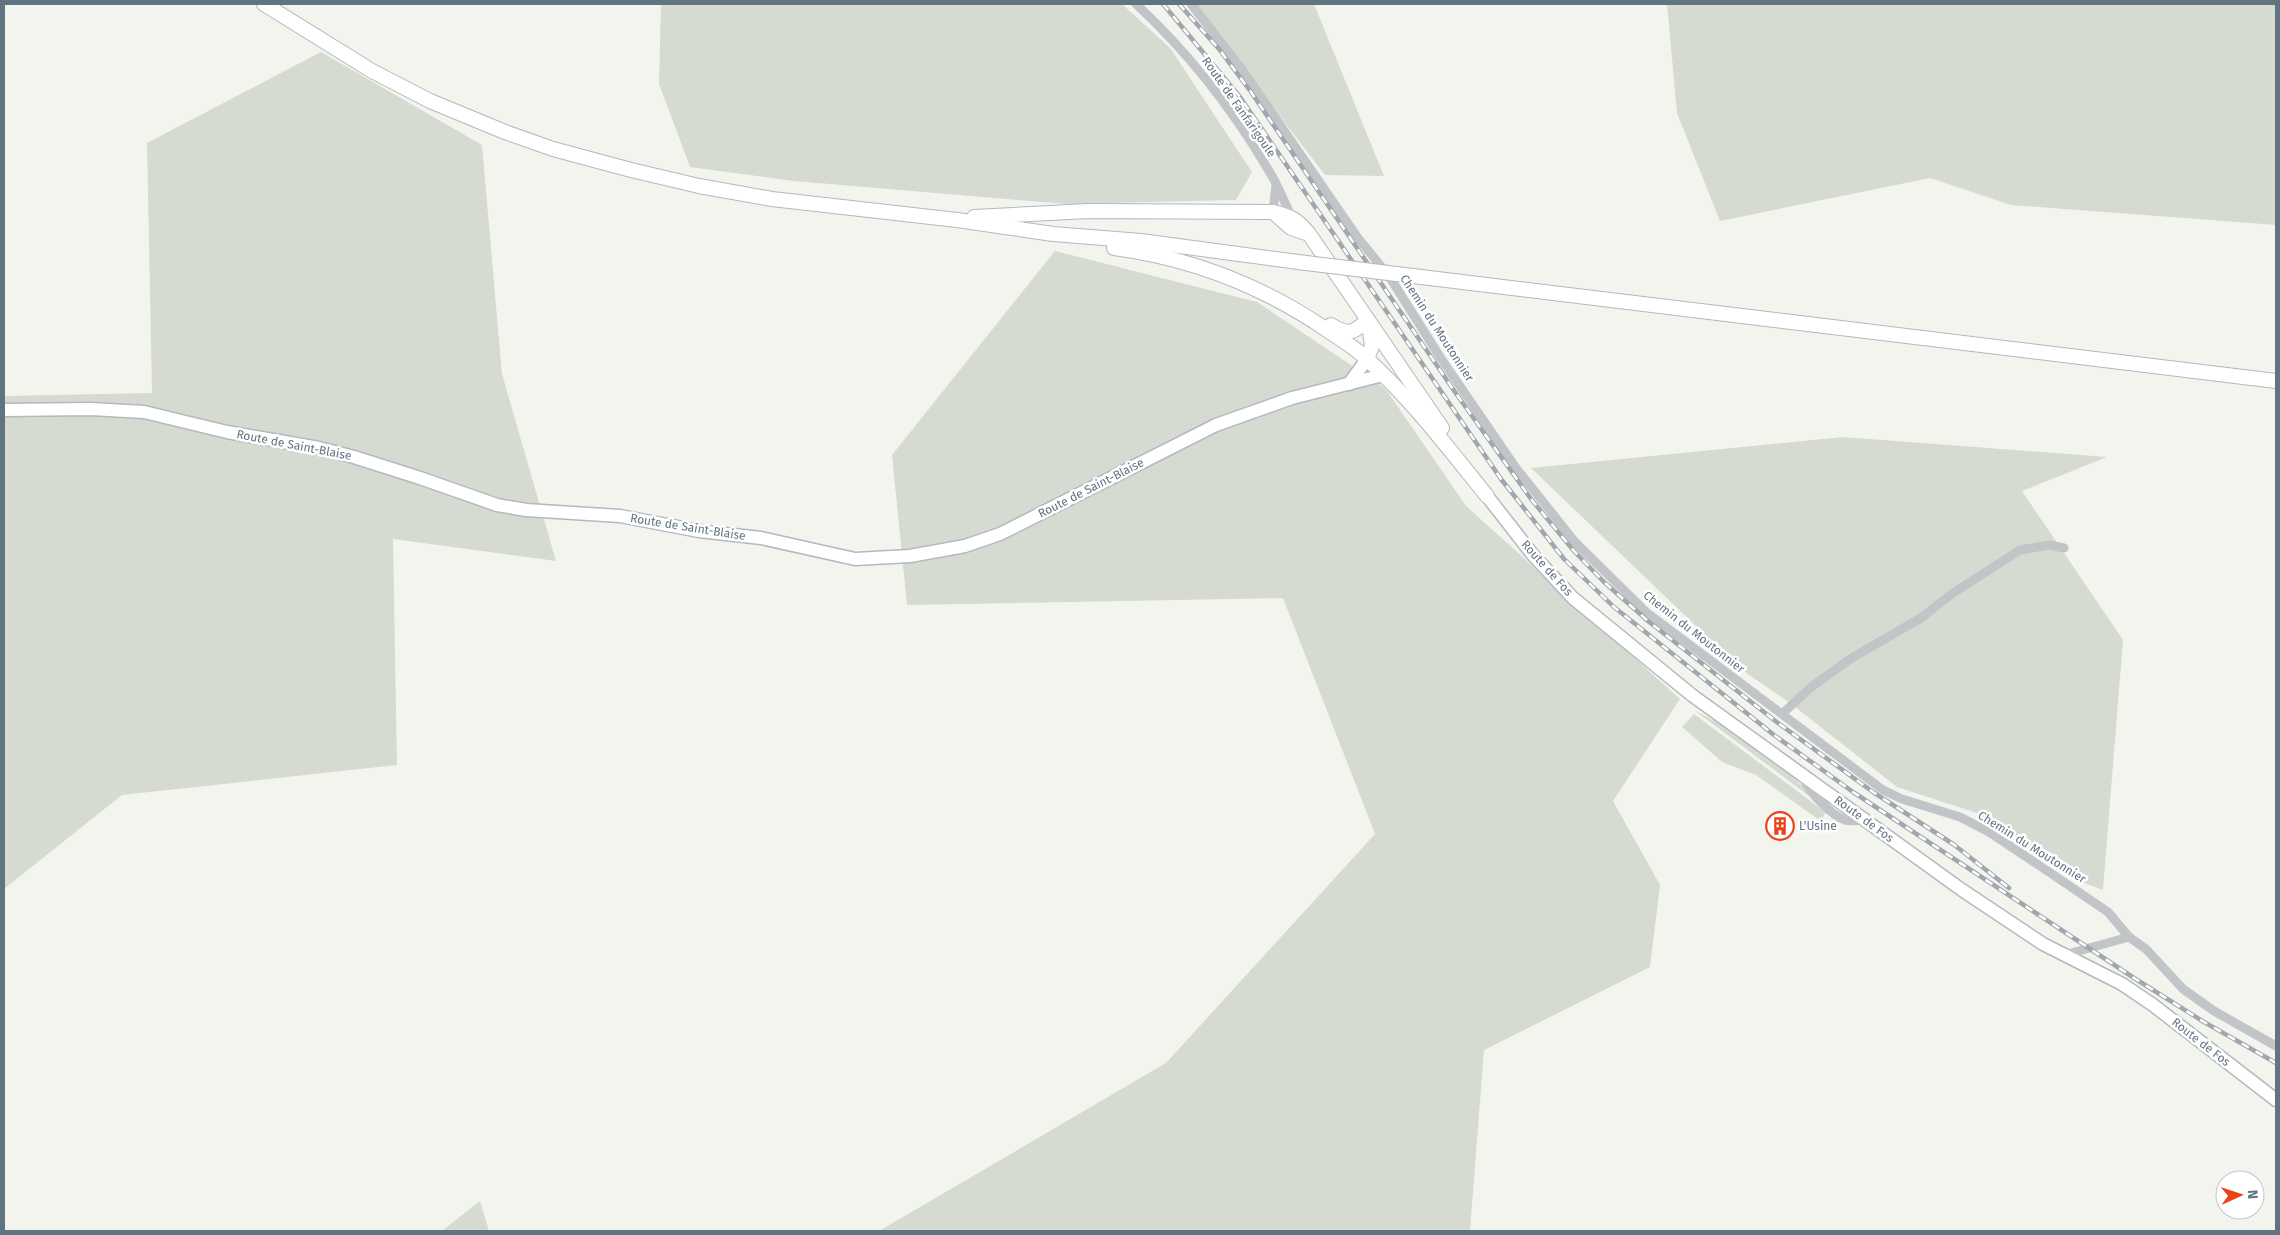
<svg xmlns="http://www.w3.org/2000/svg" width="2280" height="1235" viewBox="0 0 2280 1235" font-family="'Fira Sans',sans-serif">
  <rect width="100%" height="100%" fill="#f4f4ef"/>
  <g fill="#d5dbd0">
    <path d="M661 4H1122L1170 48 1252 172 1236 200 1066 204 794 181 690 167 659 84Z"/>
    <path d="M1194 4H1314L1384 176 1325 175Z"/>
    <path d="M1667 4H2276V225L2011 205 1930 178 1720 221 1677 113Z"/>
    <path d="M321 52 482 145 502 374 556 561 393 539 397 765 122 795 4 889V396L152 393 147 143Z"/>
    <path d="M1055 251 1257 302 1385 388 1466 506 1680 699 1613 801 1660 885 1650 967 1484 1050 1470 1231H879L1166 1063 1375 834 1283 598 907 605 892 455Z"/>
    <path d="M1843 437 2107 457 2022 491 2123 640 2103 890 2079 881 2025 842 1974 812 1897 787 1790 703 1742 670 1531 468Z"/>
    <path d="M1694 710C1733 731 1785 758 1809 796Z"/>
    <path d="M1694 714 1825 812 1822 822 1756 775 1722 762 1682 727Z"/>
    <path d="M480 1201 489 1231H442Z"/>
  </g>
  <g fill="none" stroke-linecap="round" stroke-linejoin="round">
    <defs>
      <g id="secondary">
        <path d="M1349 384 1367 359"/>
        <path d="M4 410 91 409 144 412 227 432 319 448 354 457 420 478 497 505 526 510 620 516 699 531 761 538 855 559 910 556 965 546 1000 534 1216 425 1292 398 1383 375"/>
        <path d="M1487 496 1533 555 1573 598 1693 696 1962 890 2043 944 2122 984 2153 1005 2276 1100"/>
      </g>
      <g id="primary">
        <path d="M264 4 372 71 430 101 505 132 553 149 631 170 699 186 772 199 957 220 1053 234 1141 241 1306 263"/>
        <path d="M974 217 1088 211 1273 212"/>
        <path d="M1309 234 1291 228 1273 212C1290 216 1298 220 1309 234L1442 428"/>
        <path d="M1114 248C1191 258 1264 287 1327 330 1341 339 1355 348 1367 359 1412 400 1449 449 1487 496"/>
        <path d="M1413 276 2276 381"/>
        <path d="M1331 325C1349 336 1353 333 1368 320"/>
        <path d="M1367 359 1372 346 1369 323"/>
      </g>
    </defs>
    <use href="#secondary" stroke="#b3b9bd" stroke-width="15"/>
    <use href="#primary" stroke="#b4b8bc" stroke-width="16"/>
    <g stroke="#c1c5c8" stroke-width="9">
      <path d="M1136 4C1189 53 1233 110 1269 171 1278 185 1284 201 1291 216"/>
      <path d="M1191 4 1241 68 1358 238 1389 276 1440 357 1516 468 1575 542 1646 612 1883 790 1902 799 1960 817 1989 832 2049 872 2108 912 2129 937 2146 949 2183 989 2214 1011 2276 1046"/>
      <path d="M1273 212 1276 185"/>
      <path d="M1782 714 1810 688 1850 659 1921 618 1950 595 2020 550 2049 545 2064 548"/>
      <path d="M1803 775C1804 789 1833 816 1845 820 1850 822 1859 820 1865 820"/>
      <path d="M2064 955 2129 937"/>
    </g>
    <use href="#secondary" stroke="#fff" stroke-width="12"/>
    <use href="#primary" stroke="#fff" stroke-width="14"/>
    <defs>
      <g id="rail">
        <path d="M1163 4 1240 97 1501 479 1564 559 1614 607 1774 735 1853 792 2134 978 2204 1022 2276 1063"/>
        <path d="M1179 4 1219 49 1251 92 1455 392 1531 499 1574 551 1604 582 1648 621 1778 723 1873 792 1953 844 2009 888"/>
      </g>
    </defs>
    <use href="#rail" stroke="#a1a8ad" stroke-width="4.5"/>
    <use href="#rail" stroke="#fff" stroke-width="2.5" stroke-dasharray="8" stroke-linecap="butt"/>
    <defs>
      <path id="primary-bridge" d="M1306 263 1413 276"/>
    </defs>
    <use href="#primary-bridge" stroke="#b4b8bc" stroke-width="16" stroke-linecap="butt"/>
    <use href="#primary-bridge" stroke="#fff" stroke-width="14"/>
  </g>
  <defs>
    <symbol id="building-ring" viewBox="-11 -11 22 22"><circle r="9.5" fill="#fff" stroke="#eb4318" stroke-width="1.5"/><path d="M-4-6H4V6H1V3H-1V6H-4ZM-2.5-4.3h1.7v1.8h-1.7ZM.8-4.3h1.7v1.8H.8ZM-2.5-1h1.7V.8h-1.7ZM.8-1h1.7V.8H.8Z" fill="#eb4318"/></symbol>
  </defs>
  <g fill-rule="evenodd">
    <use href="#building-ring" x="1764" y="810" width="32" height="32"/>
  </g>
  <g text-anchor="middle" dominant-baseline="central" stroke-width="5" stroke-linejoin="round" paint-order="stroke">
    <g font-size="12" fill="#617482" stroke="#fff">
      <text transform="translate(1239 107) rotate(55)">Route de Fanfarigoule</text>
      <text transform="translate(1437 328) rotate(57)">Chemin du Moutonnier</text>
      <text transform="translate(294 445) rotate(11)">Route de Saint-Blaise</text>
      <text transform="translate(1091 488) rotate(-27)">Route de Saint-Blaise</text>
      <text transform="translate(688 527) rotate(9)">Route de Saint-Blaise</text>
      <text transform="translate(1547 568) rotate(48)">Route de Fos</text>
      <text transform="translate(1694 632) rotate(38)">Chemin du Moutonnier</text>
      <text transform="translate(1864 819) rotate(36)">Route de Fos</text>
      <text transform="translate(2032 847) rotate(32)">Chemin du Moutonnier</text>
      <text transform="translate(2201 1042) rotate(38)">Route de Fos</text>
    </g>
    <g font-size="12" fill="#617482" stroke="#fff" text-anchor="start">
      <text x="1799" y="826">L'Usine</text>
    </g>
  </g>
  <rect width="2280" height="1235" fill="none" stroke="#617482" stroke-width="10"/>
  <g transform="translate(2240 1195) rotate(87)"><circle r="24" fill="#ffffff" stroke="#c0c7cd"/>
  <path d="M0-4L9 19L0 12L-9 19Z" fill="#eb4318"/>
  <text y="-8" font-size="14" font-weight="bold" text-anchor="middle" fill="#617482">N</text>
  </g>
</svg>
